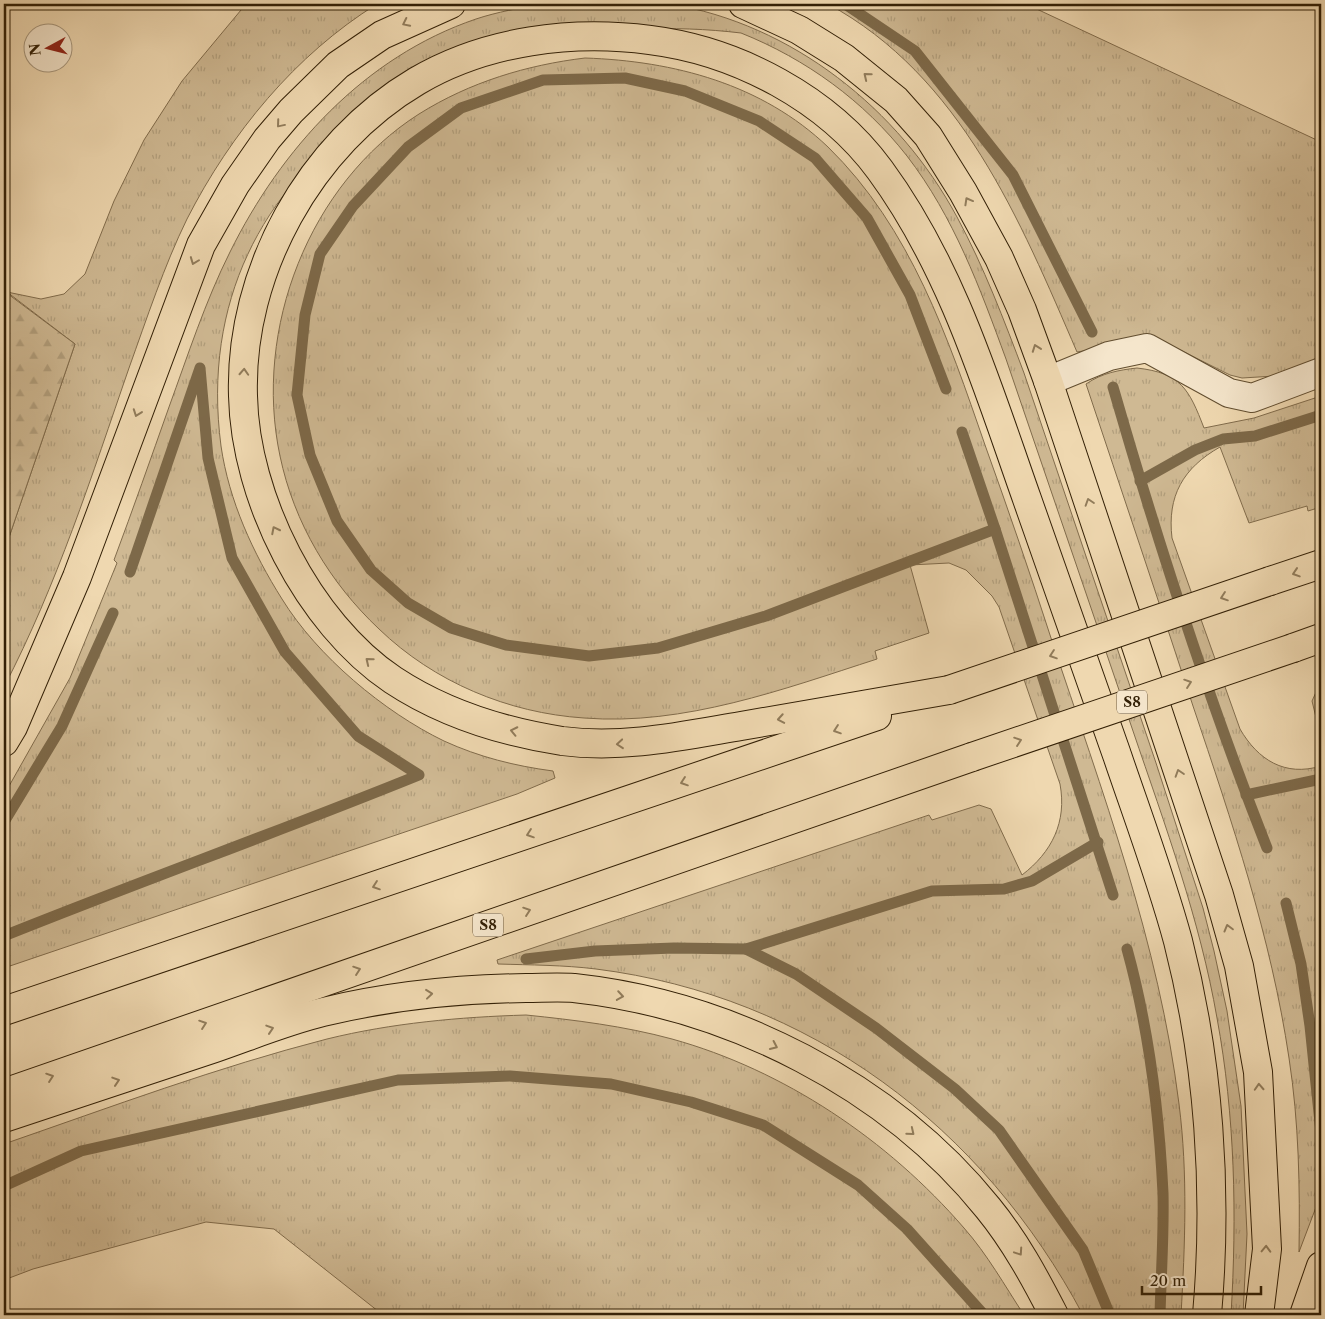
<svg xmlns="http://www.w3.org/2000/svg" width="1325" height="1319" viewBox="0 0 1325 1319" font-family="'Libre Caslon Text',serif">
  <defs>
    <pattern id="grass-tufts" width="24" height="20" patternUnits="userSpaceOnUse" patternTransform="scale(1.25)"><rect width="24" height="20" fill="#cfb993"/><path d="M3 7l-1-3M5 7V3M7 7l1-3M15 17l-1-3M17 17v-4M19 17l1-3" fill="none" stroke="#b29f7d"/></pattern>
    <pattern id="forest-firs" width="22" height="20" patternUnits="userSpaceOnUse" patternTransform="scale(1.25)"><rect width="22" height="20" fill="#cfb993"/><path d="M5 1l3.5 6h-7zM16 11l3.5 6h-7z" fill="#b29f7d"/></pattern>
  </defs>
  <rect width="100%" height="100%" fill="#efd8b0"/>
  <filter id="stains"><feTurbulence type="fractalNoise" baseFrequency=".004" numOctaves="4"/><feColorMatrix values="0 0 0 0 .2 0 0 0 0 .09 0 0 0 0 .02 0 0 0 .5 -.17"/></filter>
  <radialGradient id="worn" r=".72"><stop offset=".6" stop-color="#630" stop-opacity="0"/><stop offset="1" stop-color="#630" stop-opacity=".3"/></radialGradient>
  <g fill="url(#grass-tufts)" stroke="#816c4c">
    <path d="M246 4H377C295 55 231 133 187 219 164 266 147 318 129 368 92 475 57 585 4 687V552L75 344 7 292 41 299 64 294 85 274 114 201 144 140 182 81Z"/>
    <path d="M542 4C571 4 600 4 629 4 642 4 657 2 670 4 792 24 899 109 957 217 984 267 1004 320 1024 373L1156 763 1203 908 1214 951 1227 1011 1241 1106 1247 1234 1243 1315H1231C1237 1215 1235 1116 1217 1018 1200 920 1165 825 1133 731 1091 607 1048 483 1006 359 980 288 954 217 907 156 864 101 806 59 741 33 467 0 183 156 221 446 229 501 253 553 282 599 317 656 384 712 444 741 479 757 515 766 553 771L555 778 517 794 4 968V795L70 678 117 563 114 560C133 509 151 458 169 407 188 355 205 302 230 252 281 149 364 57 476 19 497 12 520 8 542 4Z"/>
    <path d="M828 4H1026L1321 142V362L1275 376 1242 378 1230 375 1176 348 1148 340 1077 352C1020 220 961 76 828 4Z"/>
    <path d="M585 58C674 61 762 84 828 147 911 228 948 338 985 445 1008 509 1030 573 1051 638 1102 791 1159 943 1179 1104 1188 1174 1185 1245 1181 1315H1083C983 1127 810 996 596 969 564 965 530 965 498 964L497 960 929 815 932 820 979 805 991 809 1022 875C1052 852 1067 822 1060 784L999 607 992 596 966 570 949 563 910 565 929 633 875 651 877 659C784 689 684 726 584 718 508 713 434 682 379 629 330 583 294 523 280 456 253 329 309 184 419 114 470 82 527 65 585 58Z"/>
    <path d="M1137 368C1181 373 1189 389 1204 428L1254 418 1321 396V507L1308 511 1307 506 1249 523 1220 447C1183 468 1167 496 1172 538L1240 729C1258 760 1285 777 1321 766V1194L1299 1252C1300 1187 1299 1123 1289 1058 1271 937 1232 822 1193 706 1158 599 1122 492 1086 384 1102 373 1119 370 1137 368Z"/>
    <path d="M1321 688V738L1312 701 1317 690Z"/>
    <path d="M526 1015C575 1020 624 1026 672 1039 784 1070 888 1140 964 1228 987 1254 1005 1286 1024 1315H383L274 1229 206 1222 33 1269 4 1280V1144C111 1107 218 1067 327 1039 392 1023 460 1017 526 1015Z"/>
  </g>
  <path fill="url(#forest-firs)" stroke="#816c4c" d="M4 291 75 344 4 552Z"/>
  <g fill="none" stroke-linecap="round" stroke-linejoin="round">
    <g stroke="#7d6949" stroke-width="11">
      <path d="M845 4 915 51 1013 175 1092 332"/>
      <path d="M1113 387C1158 543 1208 698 1267 848"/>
      <path d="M946 389 910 295 867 218 815 158 759 121 685 91 625 78 543 80 461 108 408 147 353 206 320 254 305 315 297 395 310 455 337 521 371 570 408 603 451 628 506 645 589 656 658 648 766 616 995 529 962 432"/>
      <path d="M1140 481 1195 450 1223 439 1255 436 1321 415"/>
      <path d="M995 529 1113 895"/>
      <path d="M1246 795 1321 779"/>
      <path d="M4 822 62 726 113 613"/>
      <path d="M1286 903 1301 964 1310 1026 1321 1132"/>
      <path d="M4 936C141 881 281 831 419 775L358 736 285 652 232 558 208 458 200 368 130 572"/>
      <path d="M746 949 796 974 876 1028 955 1089 999 1130 1083 1250 1110 1315"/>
      <path d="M1127 949C1149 1029 1159 1110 1163 1193 1164 1234 1161 1275 1160 1315"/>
      <path d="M526 959 595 951 674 948 746 949 932 891 1004 889 1032 881 1098 842"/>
      <path d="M4 1186 81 1151 398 1080 510 1076 611 1084 691 1102 763 1125 858 1185 907 1229 984 1315"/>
    </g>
    <defs>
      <path id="minor" d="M1048 381 1109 356 1147 348 1229 393 1252 398 1321 372"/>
      <g id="highway">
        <path d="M743 4 799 30 844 58 896 100 928 136 963 192 999 258 1022 310 1048 381 1219 895 1239 966 1258 1072 1267 1249 1259 1315"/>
        <path d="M1270 581 1321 564"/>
        <path d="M1293 648 1321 638"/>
        <path d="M949 690C880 702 811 714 741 726 682 736 623 749 562 741 504 732 443 713 393 680 308 623 245 498 243 396 239 272 310 144 417 81 487 40 572 30 650 40 738 51 828 99 880 170 952 268 987 386 1027 499 1057 585 1087 670 1117 755 1138 817 1161 878 1178 941 1209 1062 1218 1191 1207 1315"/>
        <path d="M4 742 13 727 77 577 201 245 235 185 267 139 291 111 338 65 382 35 451 4"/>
        <path d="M4 1011 877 716"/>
        <path d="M4 1093 972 757"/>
        <path d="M4 1118C74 1095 144 1071 215 1048 250 1036 286 1021 323 1012 389 996 458 989 526 988 541 988 558 987 574 988 730 1005 889 1085 988 1208 1015 1241 1035 1278 1054 1315"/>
        <path d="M1304 1315 1321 1266"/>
      </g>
    </defs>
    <use href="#minor" stroke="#624e30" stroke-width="30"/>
    <use href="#highway" stroke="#332006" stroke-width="30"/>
    <use href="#minor" stroke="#f5e6cc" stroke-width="28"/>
    <use href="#highway" stroke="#efd8b0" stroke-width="28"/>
    <defs>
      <g id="highway-bridge">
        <path d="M949 690 1270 581"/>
        <path d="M972 757 1293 648"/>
      </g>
    </defs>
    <use href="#highway-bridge" stroke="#332006" stroke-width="30" stroke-linecap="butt"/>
    <use href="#highway-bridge" stroke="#efd8b0" stroke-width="28"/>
  </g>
  <defs><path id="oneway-chevron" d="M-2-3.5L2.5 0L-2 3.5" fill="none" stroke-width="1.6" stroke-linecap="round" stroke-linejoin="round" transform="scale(1.25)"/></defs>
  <g stroke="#917c5b">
    <use href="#oneway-chevron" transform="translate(406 23) rotate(154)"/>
    <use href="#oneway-chevron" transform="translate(867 76) rotate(-141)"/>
    <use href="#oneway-chevron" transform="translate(280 124) rotate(130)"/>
    <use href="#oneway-chevron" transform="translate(968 201) rotate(-119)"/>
    <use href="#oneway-chevron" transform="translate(194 261) rotate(111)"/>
    <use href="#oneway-chevron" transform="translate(1036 348) rotate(-110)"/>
    <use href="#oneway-chevron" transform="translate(244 372) rotate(-87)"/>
    <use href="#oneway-chevron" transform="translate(137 413) rotate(110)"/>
    <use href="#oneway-chevron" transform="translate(1089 502) rotate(-108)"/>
    <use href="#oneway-chevron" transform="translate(275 530) rotate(-117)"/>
    <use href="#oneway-chevron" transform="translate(1296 573) rotate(162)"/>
    <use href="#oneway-chevron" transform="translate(1224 597) rotate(161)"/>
    <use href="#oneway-chevron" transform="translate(1053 655) rotate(161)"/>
    <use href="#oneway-chevron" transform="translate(369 661) rotate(-141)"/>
    <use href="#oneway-chevron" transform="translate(1188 683) rotate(-19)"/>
    <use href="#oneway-chevron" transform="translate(781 719) rotate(170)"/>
    <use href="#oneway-chevron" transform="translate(837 730) rotate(161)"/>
    <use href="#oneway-chevron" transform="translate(514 731) rotate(-168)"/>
    <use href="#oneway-chevron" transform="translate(1018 741) rotate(-19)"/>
    <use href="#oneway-chevron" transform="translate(620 744) rotate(175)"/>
    <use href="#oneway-chevron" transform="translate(1179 773) rotate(-108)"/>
    <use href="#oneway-chevron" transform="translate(684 782) rotate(161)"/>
    <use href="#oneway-chevron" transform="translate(530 834) rotate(161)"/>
    <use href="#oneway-chevron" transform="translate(376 886) rotate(161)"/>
    <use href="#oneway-chevron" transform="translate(527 911) rotate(-19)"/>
    <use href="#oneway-chevron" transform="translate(1228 928) rotate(-105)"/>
    <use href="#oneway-chevron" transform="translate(357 970) rotate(-19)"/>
    <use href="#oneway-chevron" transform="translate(429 994) rotate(-6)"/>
    <use href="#oneway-chevron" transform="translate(620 996) rotate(9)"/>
    <use href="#oneway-chevron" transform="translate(203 1024) rotate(-19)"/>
    <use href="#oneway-chevron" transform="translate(270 1029) rotate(-18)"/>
    <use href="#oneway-chevron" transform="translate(774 1046) rotate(25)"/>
    <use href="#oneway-chevron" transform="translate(50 1077) rotate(-19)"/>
    <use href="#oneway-chevron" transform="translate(116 1081) rotate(-18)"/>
    <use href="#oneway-chevron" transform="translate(1259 1087) rotate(-93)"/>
    <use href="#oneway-chevron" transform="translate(911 1132) rotate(39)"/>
    <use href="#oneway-chevron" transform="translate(1266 1249) rotate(-88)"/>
    <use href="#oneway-chevron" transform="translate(1019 1252) rotate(56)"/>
  </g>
  <g text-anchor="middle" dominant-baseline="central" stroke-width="4" stroke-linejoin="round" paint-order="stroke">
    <g fill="#f5e6cc" stroke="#6d5b41" stroke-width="1">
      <rect x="1117" y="690.5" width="30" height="23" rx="4"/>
      <rect x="473" y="913.5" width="30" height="23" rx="4"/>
    </g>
    <g font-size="14" font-weight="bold" fill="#332006">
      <text x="1132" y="702">S8</text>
      <text x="488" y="925">S8</text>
    </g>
  </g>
  <rect width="1325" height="1319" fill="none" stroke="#efd8b0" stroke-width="20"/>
  <rect x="5" y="5" width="1315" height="1309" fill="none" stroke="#332006" stroke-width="2.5"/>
  <rect x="10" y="10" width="1305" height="1299" fill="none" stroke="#332006"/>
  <g transform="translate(48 48) rotate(263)"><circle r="24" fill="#f5e6cc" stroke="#a7977d"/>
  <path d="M0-4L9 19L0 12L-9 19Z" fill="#8f2418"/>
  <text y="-8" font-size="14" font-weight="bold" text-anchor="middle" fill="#332006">N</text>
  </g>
  <path d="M1142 1286v8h119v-8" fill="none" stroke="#332006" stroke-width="2.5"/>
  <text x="1150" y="1286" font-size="15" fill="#332006" stroke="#f5e6cc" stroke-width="4" paint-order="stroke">20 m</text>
  <rect width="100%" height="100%" filter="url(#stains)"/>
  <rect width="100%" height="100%" fill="url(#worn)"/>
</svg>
